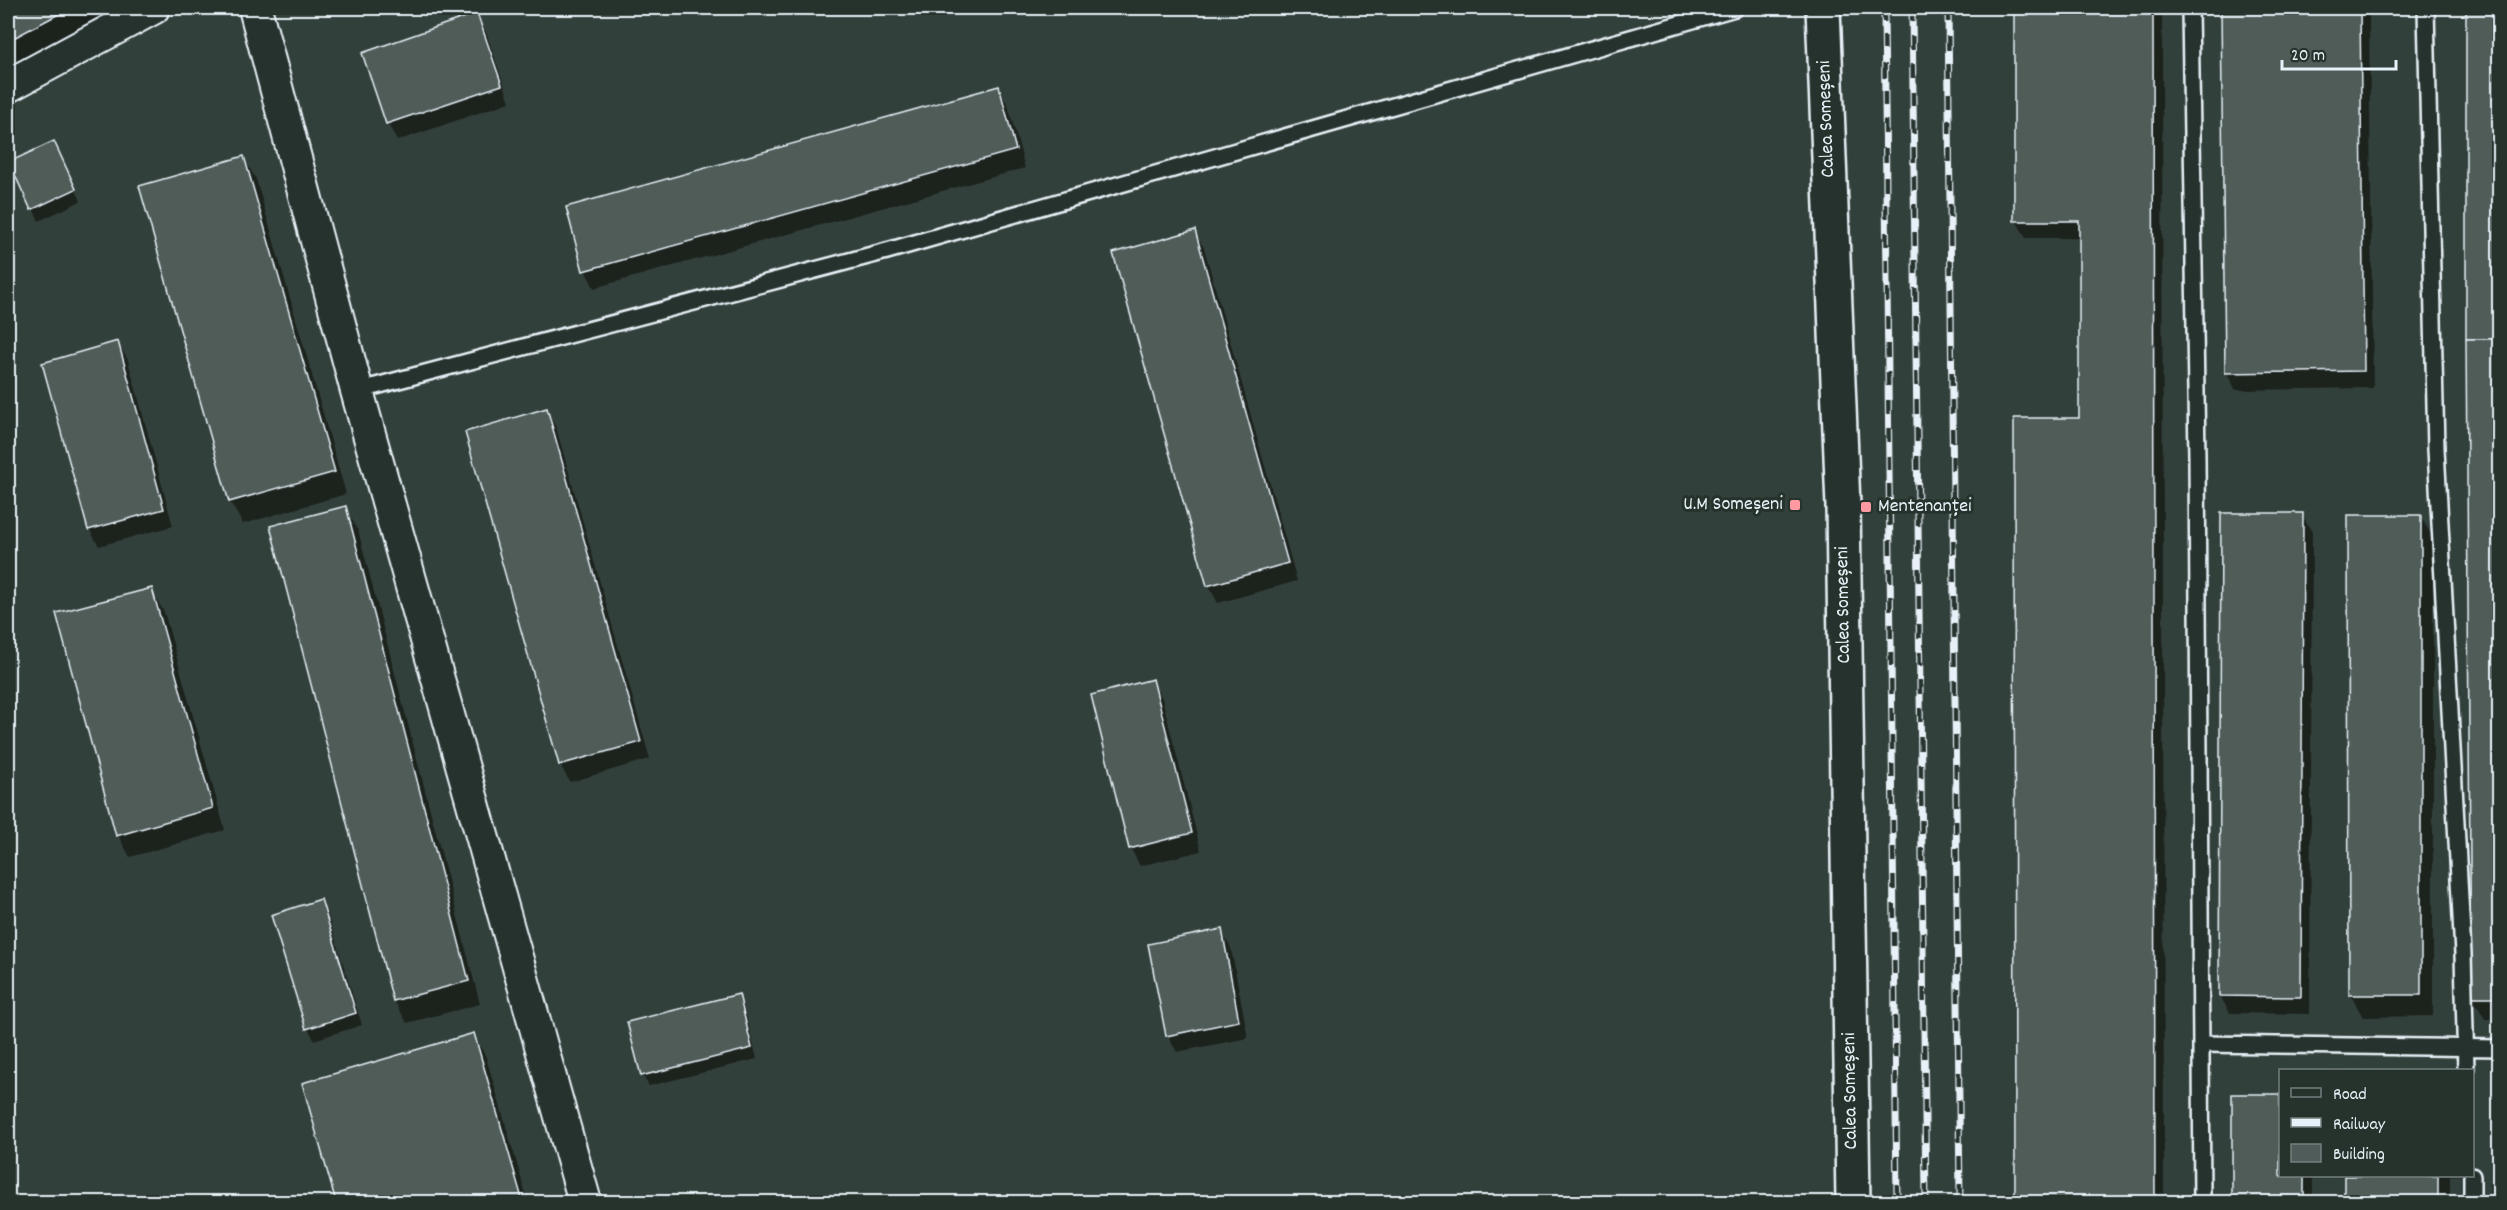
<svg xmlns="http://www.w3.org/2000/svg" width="2507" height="1210" viewBox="0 0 2507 1210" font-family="Dekko,sans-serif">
  <rect width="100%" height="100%" fill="#26332d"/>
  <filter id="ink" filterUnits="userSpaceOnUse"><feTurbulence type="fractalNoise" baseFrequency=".0167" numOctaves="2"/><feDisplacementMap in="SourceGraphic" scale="12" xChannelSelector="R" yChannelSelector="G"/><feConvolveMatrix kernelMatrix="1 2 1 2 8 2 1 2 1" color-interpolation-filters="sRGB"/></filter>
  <g filter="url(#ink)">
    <path fill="#333f3a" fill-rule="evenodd" d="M8 8H2499V1202H8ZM2280 1070H2472V1176H2280Z"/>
    <g fill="#0007">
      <path d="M8 8H105L109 15 8 70Z"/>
      <path d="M2015 8H2162L2164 1202H2016L2015 420 2081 419 2080 238H2026L2016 220Z"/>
      <path d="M2223 8H2366L2369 13 2373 388 2236 390 2226 372Z"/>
      <path d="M2468 8H2500V1019H2485L2472 997Z"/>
      <path d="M476 15 486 32 510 102 397 141 388 124 364 54Z"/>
      <path d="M998 88 1008 105 1025 168 594 288 585 270Z"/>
      <path d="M59 154 81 201 39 221 11 163Z"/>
      <path d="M243 157 256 179 346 494 243 524 230 502 141 187Z"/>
      <path d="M1194 231 1204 248 1297 581 1218 603 1208 585Z"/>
      <path d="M118 343 128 360 173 526 99 546 89 529Z"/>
      <path d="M546 410 556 427 650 759 570 782 560 765 467 433Z"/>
      <path d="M345 508 358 530 480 1004 407 1023 394 1001Z"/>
      <path d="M2302 515 2312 532 2310 1014 2230 1013 2220 996Z"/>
      <path d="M2420 516 2433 538V1016L2363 1017 2350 994Z"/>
      <path d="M151 590 164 612 225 830 130 857 118 835Z"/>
      <path d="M1152 681 1162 698 1201 851 1140 866 1131 849 1093 696Z"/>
      <path d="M320 901 327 912 362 1025 314 1040 308 1028Z"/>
      <path d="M1221 931 1231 948 1248 1038 1177 1052 1167 1035Z"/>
      <path d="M738 995 744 1007 757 1059 649 1086 642 1075Z"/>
      <path d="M474 1035 486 1057 528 1202H337L304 1084Z"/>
      <path d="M2233 1096H2280V1176H2313V1202H2234Z"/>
      <rect x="2346" y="1176" width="104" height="26"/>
    </g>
    <g fill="#505c59" stroke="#e8f1f8" stroke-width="1.5">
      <path d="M8 8H70L8 41Z"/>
      <path d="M2014 8H2153L2155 1202H2015L2014 418H2079V221H2014Z"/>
      <path d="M2221 8H2360L2364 371 2225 373Z"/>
      <rect x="2466" y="8" width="34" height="331"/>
      <path d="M477 13 502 85 386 124 362 53Z"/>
      <path d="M999 86 1016 150 583 271 566 207Z"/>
      <path d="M54 141 76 189 31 210 9 162Z"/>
      <path d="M244 156 335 472 229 502 139 186Z"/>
      <path d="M1195 230 1288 563 1207 586 1113 253Z"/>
      <path d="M2466 339H2500V997H2471Z"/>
      <path d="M118 341 164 509 88 530 42 363Z"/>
      <path d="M547 408 641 742 559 765 465 432Z"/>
      <path d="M346 506 469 981 393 1001 270 526Z"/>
      <path d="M2221 513H2303L2301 997 2219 996Z"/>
      <path d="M2348 515H2421V995H2349Z"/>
      <path d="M152 588 213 808 116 836 56 613Z"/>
      <path d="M1153 679 1192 833 1129 849 1091 695Z"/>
      <path d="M321 899 356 1013 306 1029 271 915Z"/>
      <path d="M1222 929 1239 1021 1166 1036 1148 944Z"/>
      <path d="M739 994 752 1048 641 1076 627 1022Z"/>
      <path d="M474 1033 523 1202H336L302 1083Z"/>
      <path d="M2232 1094H2280V1176H2304V1202H2232Z"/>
      <rect x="2344" y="1176" width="94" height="26"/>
    </g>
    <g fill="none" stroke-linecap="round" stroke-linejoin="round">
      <defs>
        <g id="lane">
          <path d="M2190 8 2197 456 2202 1202"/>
          <path d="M2426 8 2436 449 2463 954 2466 1070"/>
          <path d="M357 391 887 251 1735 8"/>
          <path d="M2202 1044 2500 1048"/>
          <path d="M2472 1176V1202"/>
        </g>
        <g id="street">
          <path d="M255 8 357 391 585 1202"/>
          <path d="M8 86 153 8"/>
        </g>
        <path id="secondary" d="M1823 8 1843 506 1853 1202"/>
      </defs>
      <use href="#lane" stroke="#e8f1f8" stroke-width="20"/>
      <use href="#street" stroke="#e8f1f8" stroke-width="36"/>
      <use href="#secondary" stroke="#e8f1f8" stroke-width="38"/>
      <use href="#lane" stroke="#26332d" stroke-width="15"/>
      <use href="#street" stroke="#26332d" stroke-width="32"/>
      <use href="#secondary" stroke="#26332d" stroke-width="33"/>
      <defs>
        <g id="rail">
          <path d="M1884 8 1897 1202"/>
          <path d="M1912 8 1926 1202"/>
          <path d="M1948 8 1960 1202"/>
        </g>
      </defs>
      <use href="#rail" stroke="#e8f1f8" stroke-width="7"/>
      <use href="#rail" stroke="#26332d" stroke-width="4.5" stroke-dasharray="14" stroke-linecap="butt"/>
    </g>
  </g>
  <g fill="#ff9aa2" stroke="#26332d" stroke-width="2">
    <rect x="1789" y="499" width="12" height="12" rx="3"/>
    <rect x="1860" y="501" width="12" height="12" rx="3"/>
  </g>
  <g text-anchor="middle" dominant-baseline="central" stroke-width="6" stroke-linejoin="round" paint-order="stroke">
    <g font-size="20" fill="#e8f1f8" stroke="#26332d">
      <text transform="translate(1827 119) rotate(-92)">Calea Someșeni</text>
      <text transform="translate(1844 605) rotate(-91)">Calea Someșeni</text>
      <text transform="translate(1851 1091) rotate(-91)">Calea Someșeni</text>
    </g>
    <g font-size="20" fill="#e8f1f8" stroke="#26332d" text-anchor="end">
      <text x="1783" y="505">U.M Someșeni</text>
      <text x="1878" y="507" text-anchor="start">Mentenanței</text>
    </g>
  </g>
  <rect width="2507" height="1210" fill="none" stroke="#26332d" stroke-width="30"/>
  <rect x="15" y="15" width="2477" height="1180" fill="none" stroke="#e8f1f8" stroke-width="2" filter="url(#ink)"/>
  <rect x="2279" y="1069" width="195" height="108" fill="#26332d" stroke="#747f7e" stroke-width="1.5"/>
  <rect x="2291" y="1088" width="30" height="9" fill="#26332d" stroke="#747f7e" stroke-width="1.5"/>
  <text x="2333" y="1099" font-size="18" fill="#e8f1f8">Road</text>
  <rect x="2291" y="1118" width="30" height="9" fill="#e8f1f8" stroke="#747f7e" stroke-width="1.5"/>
  <text x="2333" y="1129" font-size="18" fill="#e8f1f8">Railway</text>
  <rect x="2291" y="1144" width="30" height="18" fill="#505c59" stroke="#747f7e" stroke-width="1.5"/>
  <text x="2333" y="1159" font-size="18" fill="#e8f1f8">Building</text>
  <path d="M2282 60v9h114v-9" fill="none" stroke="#e8f1f8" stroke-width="3"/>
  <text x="2291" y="60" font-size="18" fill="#e8f1f8" stroke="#26332d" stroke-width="4.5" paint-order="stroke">20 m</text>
</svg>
